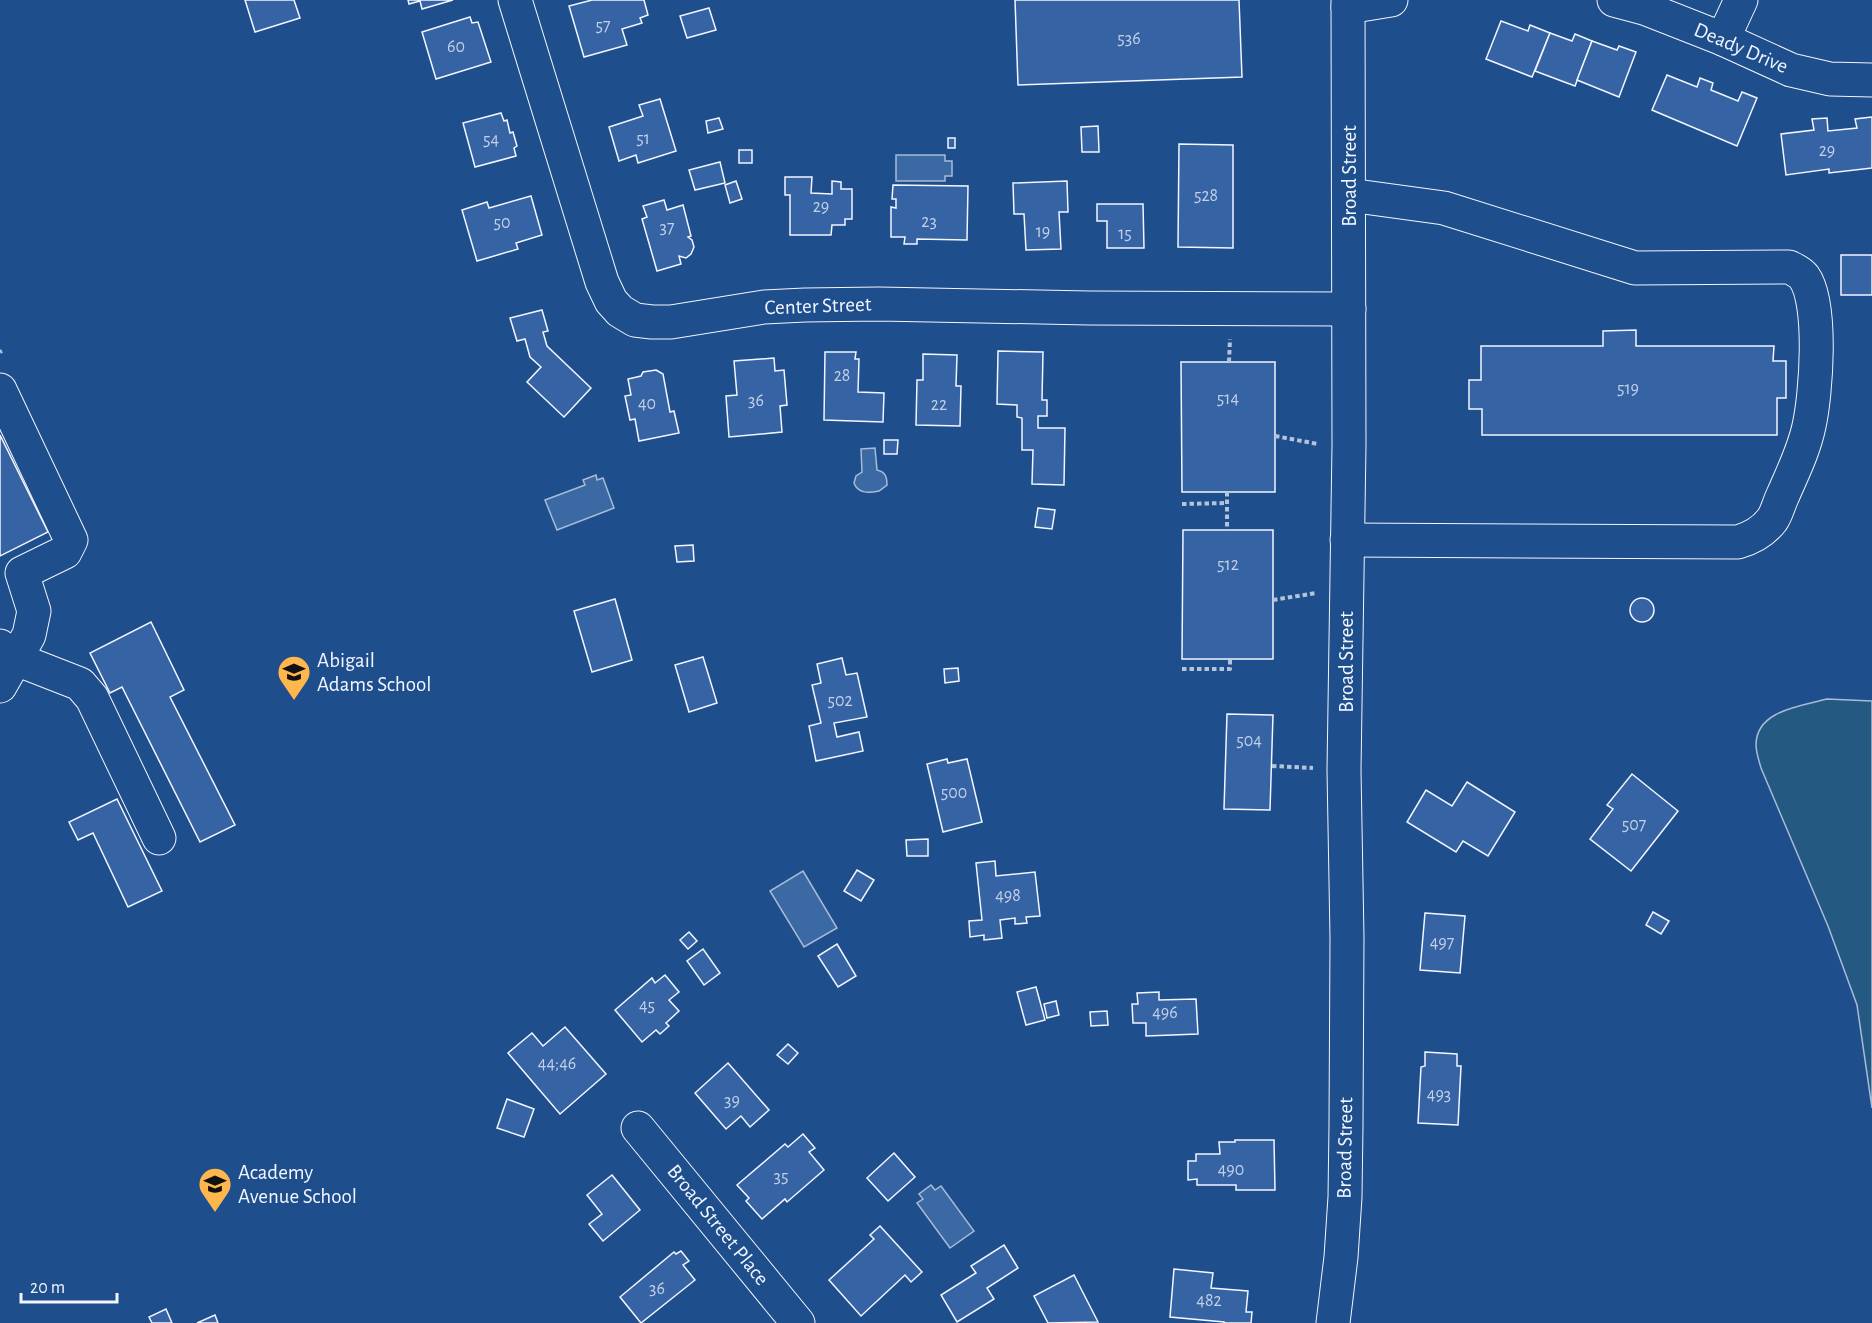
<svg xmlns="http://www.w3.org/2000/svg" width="1872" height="1323" viewBox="0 0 1872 1323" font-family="'Alegreya Sans',sans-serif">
  <rect width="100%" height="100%" fill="#1f4e8c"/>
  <path fill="#245a82" stroke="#a8bbd7" stroke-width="1.5" d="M1827 699 1872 701V1108L1857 1005 1828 926 1761 768C1759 761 1756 752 1756 745 1756 710 1802 706 1827 699Z"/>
  <g fill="#3b69a3" stroke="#a8bbd7" stroke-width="1.5">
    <path d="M896 155H945V161H952V176H945V181H896Z"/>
    <path d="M875 448 877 470C885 472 887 476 887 485L879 491C869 493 858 494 854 483L856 476 862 472 861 449Z"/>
    <path d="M596 475 597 480 603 478 614 508 557 530 545 500 585 485 583 480Z"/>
    <path d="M803 871 837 928 804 947 770 891Z"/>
    <path d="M931 1185 935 1190 941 1186 974 1231 950 1248 917 1203 923 1199 919 1194Z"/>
  </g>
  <g fill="#3563a3" stroke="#f2f6ff" stroke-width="1.5">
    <path d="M245 0H294L300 18 255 32Z"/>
    <path d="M408 0H453L422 9 420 1 409 4Z"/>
    <path d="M592 0H644L648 15 640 18 642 23 622 29 627 45 584 57 569 6Z"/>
    <path d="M1015 0H1239L1242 77 1018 85Z"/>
    <path d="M709 8 716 30 687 38 680 16Z"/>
    <path d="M470 17 472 23 478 22 491 62 436 79 422 32Z"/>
    <path d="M1501 21 1528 31 1530 25 1550 33 1532 77 1486 59Z"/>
    <path d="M1550 33 1572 41 1575 34 1592 41 1575 86 1535 71Z"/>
    <path d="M1592 41 1617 50 1619 46 1636 52 1619 97 1577 80Z"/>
    <path d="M1667 75 1697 87 1700 78 1713 83 1711 90 1738 101 1742 92 1757 98 1737 146 1652 110Z"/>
    <path d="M660 99 676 151 638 163 636 155 619 161 609 127 643 116 639 105Z"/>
    <path d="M501 113 504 121 507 120 510 133 513 132 517 146 514 148 516 156 475 167 463 123Z"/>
    <path d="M1872 117V168L1829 173V169L1786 175 1781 134 1814 130 1812 119 1827 118 1828 131 1857 128 1855 119Z"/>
    <path d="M719 118 723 129 708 133 706 121Z"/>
    <path d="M1098 126 1099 152H1082L1081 127Z"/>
    <rect x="948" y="138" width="7" height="10"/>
    <path d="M1179 144 1233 145V248L1178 247Z"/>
    <rect x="739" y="150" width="13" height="13"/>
    <path d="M720 162 725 183 695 190 689 170Z"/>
    <path d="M785 177H812L811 193 832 194V181L841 182V189H852V219H845V225H832L831 235H790V195H785Z"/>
    <path d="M736 181 742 199 730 203 725 185Z"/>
    <path d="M1067 181 1068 212H1059L1061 249 1026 250 1024 214H1014L1013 183Z"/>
    <path d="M893 185 968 186 967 240 917 239V244H904L905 237H891V207L896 208V199H892Z"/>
    <path d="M531 196 542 235 516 243 518 249 477 261 462 210 487 202 489 208Z"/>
    <path d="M664 200 667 210 683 205 691 236 688 237 692 240 694 247 691 254 686 258 679 256 681 264 657 271 642 219 647 217 643 206Z"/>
    <path d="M1097 204H1143L1144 248H1107V221H1097Z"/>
    <rect x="1841" y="255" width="31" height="40"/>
    <path d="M542 310 548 331 543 332 547 346 591 388 564 417 527 382 541 367 530 357 525 339 517 341 510 318Z"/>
    <path d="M1636 330V346H1774L1773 361H1786V398H1777V435H1482V409H1469V380H1481V346H1603V331Z"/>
    <path d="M998 351 1043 352 1042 400H1047V416H1038V428H1065L1064 485 1032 484 1033 450H1022V418L1017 417V405L997 404Z"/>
    <path d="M825 352H856L855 359H859L858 392 884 393 883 422 824 420Z"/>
    <path d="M923 354 957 355 956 386H961L960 426 916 425 917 380H923Z"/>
    <path d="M774 358 775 371 784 370 787 405 780 406 782 432 729 437 726 396 737 395 734 361Z"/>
    <path d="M1181 362H1275V492H1182Z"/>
    <path d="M656 370 663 374 670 412 674 411 679 433 639 441 635 419 630 420 625 396 631 395 628 379 641 376 643 372Z"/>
    <path d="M0 435 48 532 0 556Z"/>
    <path d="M884 440H898L897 454H884Z"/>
    <path d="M1038 508 1055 510 1052 529 1035 527Z"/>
    <path d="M1183 530H1273V659H1182Z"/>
    <path d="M693 545 694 561 677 562 675 546Z"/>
    <circle cx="1642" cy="610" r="12"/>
    <path d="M615 599 632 660 592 672 574 611Z"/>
    <path d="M151 622 184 690 170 697 235 825 200 842 122 687 110 693 90 653Z"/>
    <path d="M703 657 717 703 689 712 675 665Z"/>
    <path d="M842 658 846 675 857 673 867 717 834 723 837 737 859 732 863 751 816 761 809 726 821 723 812 685 821 683 817 664Z"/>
    <path d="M958 668 959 681 945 683 944 669Z"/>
    <path d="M1227 714 1273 715 1270 810 1224 809Z"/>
    <path d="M947 759 948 763 967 759 982 822 943 832 927 764Z"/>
    <path d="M1632 774 1678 811 1631 871 1590 839 1613 809 1607 805Z"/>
    <path d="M1467 782 1515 812 1488 856 1463 841 1456 852 1407 822 1426 790 1452 806Z"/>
    <path d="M117 799 162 891 128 907 93 833 78 840 69 822Z"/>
    <path d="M928 839V856H907L906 840Z"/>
    <path d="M995 861 996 876 1035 872 1040 916 1026 917 1027 923 1015 924V918L1000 920 1002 938 984 940V935L970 937 969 921 982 920 976 863Z"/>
    <path d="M857 870 874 880 861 901 844 891Z"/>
    <path d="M1653 912 1669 921 1661 934 1646 925Z"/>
    <path d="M1425 913 1465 916 1460 973 1420 970Z"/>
    <path d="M689 932 697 941 688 949 680 940Z"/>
    <path d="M837 944 856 976 838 987 818 956Z"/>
    <path d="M703 949 720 973 704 985 687 961Z"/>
    <path d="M665 975 679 992 669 1000 679 1011 666 1023 669 1026 660 1034 656 1030 642 1042 615 1010 652 978 655 983Z"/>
    <path d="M1036 987 1045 1020 1026 1025 1017 992Z"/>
    <path d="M1159 992V1000L1196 999 1198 1034 1146 1036V1023H1133L1132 1004H1138L1137 993Z"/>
    <path d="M1056 1001 1059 1015 1047 1018 1044 1004Z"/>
    <path d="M1107 1011 1108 1025 1091 1026 1090 1012Z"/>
    <path d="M565 1027 606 1074 560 1114 508 1053 532 1033 543 1046Z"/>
    <path d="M788 1044 798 1053 788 1064 777 1055Z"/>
    <path d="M1425 1052 1457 1054V1066H1461L1458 1125 1418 1123 1421 1067 1425 1066Z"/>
    <path d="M728 1063 769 1110 750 1127 741 1116 726 1129 695 1093Z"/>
    <path d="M507 1099 534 1109 524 1137 497 1128Z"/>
    <path d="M803 1134 815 1148 809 1152 824 1170 787 1202 785 1199 762 1219 746 1201 749 1198 737 1185 785 1144 788 1147Z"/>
    <path d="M1235 1140H1274L1275 1190H1236V1185H1197V1179L1188 1180V1161H1196V1154H1220L1219 1142H1235Z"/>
    <path d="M894 1153 915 1177 888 1201 867 1178Z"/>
    <path d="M612 1175 640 1210 603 1241 589 1224 602 1214 587 1195Z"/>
    <path d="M880 1226 922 1272 911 1282 905 1275 861 1316 829 1280 874 1239 870 1235Z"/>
    <path d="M1004 1245 1018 1268 987 1288 994 1299 957 1322 941 1295 976 1273 971 1266Z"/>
    <path d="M681 1251 689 1261 683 1265 695 1280 641 1323 620 1297 674 1252 676 1254Z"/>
    <path d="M1174 1269 1213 1273 1211 1288 1248 1291 1246 1312H1252L1251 1323H1224V1322L1170 1317Z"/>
    <path d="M1074 1275 1098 1322 1048 1323 1034 1296Z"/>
    <path d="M166 1309 172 1323H152L149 1317Z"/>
    <path d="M215 1315 218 1323H197Z"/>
  </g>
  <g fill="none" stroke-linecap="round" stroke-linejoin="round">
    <defs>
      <g id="minor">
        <path d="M515 0 602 282 611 301 620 311 635 320 652 322H671L764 307 805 305 879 304 1089 308 1349 309"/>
        <path d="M1614 0 1644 8 1723 39 1791 70 1830 79 1872 80"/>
        <path d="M1348 7 1391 0"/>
        <path d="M1723 39 1741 0"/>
        <path d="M0 390 71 540 65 552 22 573 34 611 29 635 0 686"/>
        <path d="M1347 540 1738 542C1752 538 1763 532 1772 520 1777 513 1779 503 1783 495 1793 472 1804 450 1809 426 1816 395 1823 303 1804 277 1800 272 1795 270 1789 267L1635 268 1444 208 1349 195"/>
        <path d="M0 646 16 659 80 684 92 698 159 838"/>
        <path d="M638 1128 798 1323"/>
      </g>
      <path id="major" d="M1333 1323 1341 1257 1345 1197 1346 1125 1347 938 1344 770 1349 445 1348 0"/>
    </defs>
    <use href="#minor" stroke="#f2f6ff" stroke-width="35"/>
    <use href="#major" stroke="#f2f6ff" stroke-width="35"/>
    <g stroke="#b3c4dc" stroke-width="4" stroke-dasharray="4.5 3" stroke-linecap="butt">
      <path d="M0 352 2 351"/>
      <path d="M1229 362 1230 339"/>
      <path d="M1275 436 1318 444"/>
      <path d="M1227 492V530"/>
      <path d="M1182 504 1227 503"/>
      <path d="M1273 600 1316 593"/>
      <path d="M1182 669H1230V659"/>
      <path d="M1272 766 1313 768"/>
    </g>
    <use href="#minor" stroke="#1f4e8c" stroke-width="33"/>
    <use href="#major" stroke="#1f4e8c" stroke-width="33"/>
  </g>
  <defs>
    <symbol id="school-pin" viewBox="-11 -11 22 30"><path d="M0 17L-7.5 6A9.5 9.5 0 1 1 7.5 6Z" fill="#ffb74d" stroke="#1f4e8c"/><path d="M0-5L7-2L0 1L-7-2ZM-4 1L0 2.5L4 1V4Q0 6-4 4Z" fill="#111"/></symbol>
  </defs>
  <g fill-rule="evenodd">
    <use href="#school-pin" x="275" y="653" width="38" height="52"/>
    <use href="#school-pin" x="196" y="1165" width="38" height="52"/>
  </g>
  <g text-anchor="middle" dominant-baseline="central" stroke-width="4.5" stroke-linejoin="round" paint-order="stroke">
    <g font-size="18" fill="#c3d1e8">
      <text x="603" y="26">57</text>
      <text x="1129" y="39">536</text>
      <text x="456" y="47">60</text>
      <text x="643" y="139">51</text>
      <text x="491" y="140">54</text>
      <text x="1827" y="151">29</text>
      <text x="1206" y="196">528</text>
      <text x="821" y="207">29</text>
      <text x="929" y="222">23</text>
      <text x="502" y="223">50</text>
      <text x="667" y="228">37</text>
      <text x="1043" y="232">19</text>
      <text x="1125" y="234">15</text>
      <text x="842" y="376">28</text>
      <text x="1628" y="389">519</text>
      <text x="1228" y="399">514</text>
      <text x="756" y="401">36</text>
      <text x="647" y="404">40</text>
      <text x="939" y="405">22</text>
      <text x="1228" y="565">512</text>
      <text x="840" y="701">502</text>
      <text x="1249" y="741">504</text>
      <text x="954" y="793">500</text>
      <text x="1634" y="825">507</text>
      <text x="1008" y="896">498</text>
      <text x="1442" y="943">497</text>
      <text x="647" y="1006">45</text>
      <text x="1165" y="1013">496</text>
      <text x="557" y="1064">44;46</text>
      <text x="1439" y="1095">493</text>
      <text x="732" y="1101">39</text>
      <text x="1231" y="1170">490</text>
      <text x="781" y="1177">35</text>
      <text x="657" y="1289">36</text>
      <text x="1209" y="1301">482</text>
    </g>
    <g font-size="21" fill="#f2f6ff" stroke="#1f4e8c">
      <text transform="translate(1741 48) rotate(23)">Deady Drive</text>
      <text transform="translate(1349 176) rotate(-90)">Broad Street</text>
      <text transform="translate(818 306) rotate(-2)">Center Street</text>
      <text transform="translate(1346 662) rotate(-90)">Broad Street</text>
      <text transform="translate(1345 1148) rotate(-89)">Broad Street</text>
      <text transform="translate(718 1225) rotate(51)">Broad Street Place</text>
    </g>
    <g font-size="21" fill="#f2f6ff" stroke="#1f4e8c" text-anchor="start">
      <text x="317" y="660">Abigail<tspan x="317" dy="24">Adams School</tspan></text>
      <text x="238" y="1172">Academy<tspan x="238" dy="24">Avenue School</tspan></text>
    </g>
  </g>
  <path d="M21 1293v9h96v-9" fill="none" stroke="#f2f6ff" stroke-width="3"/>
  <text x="30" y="1293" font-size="18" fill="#f2f6ff" stroke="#1f4e8c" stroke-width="4.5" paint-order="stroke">20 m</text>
</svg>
